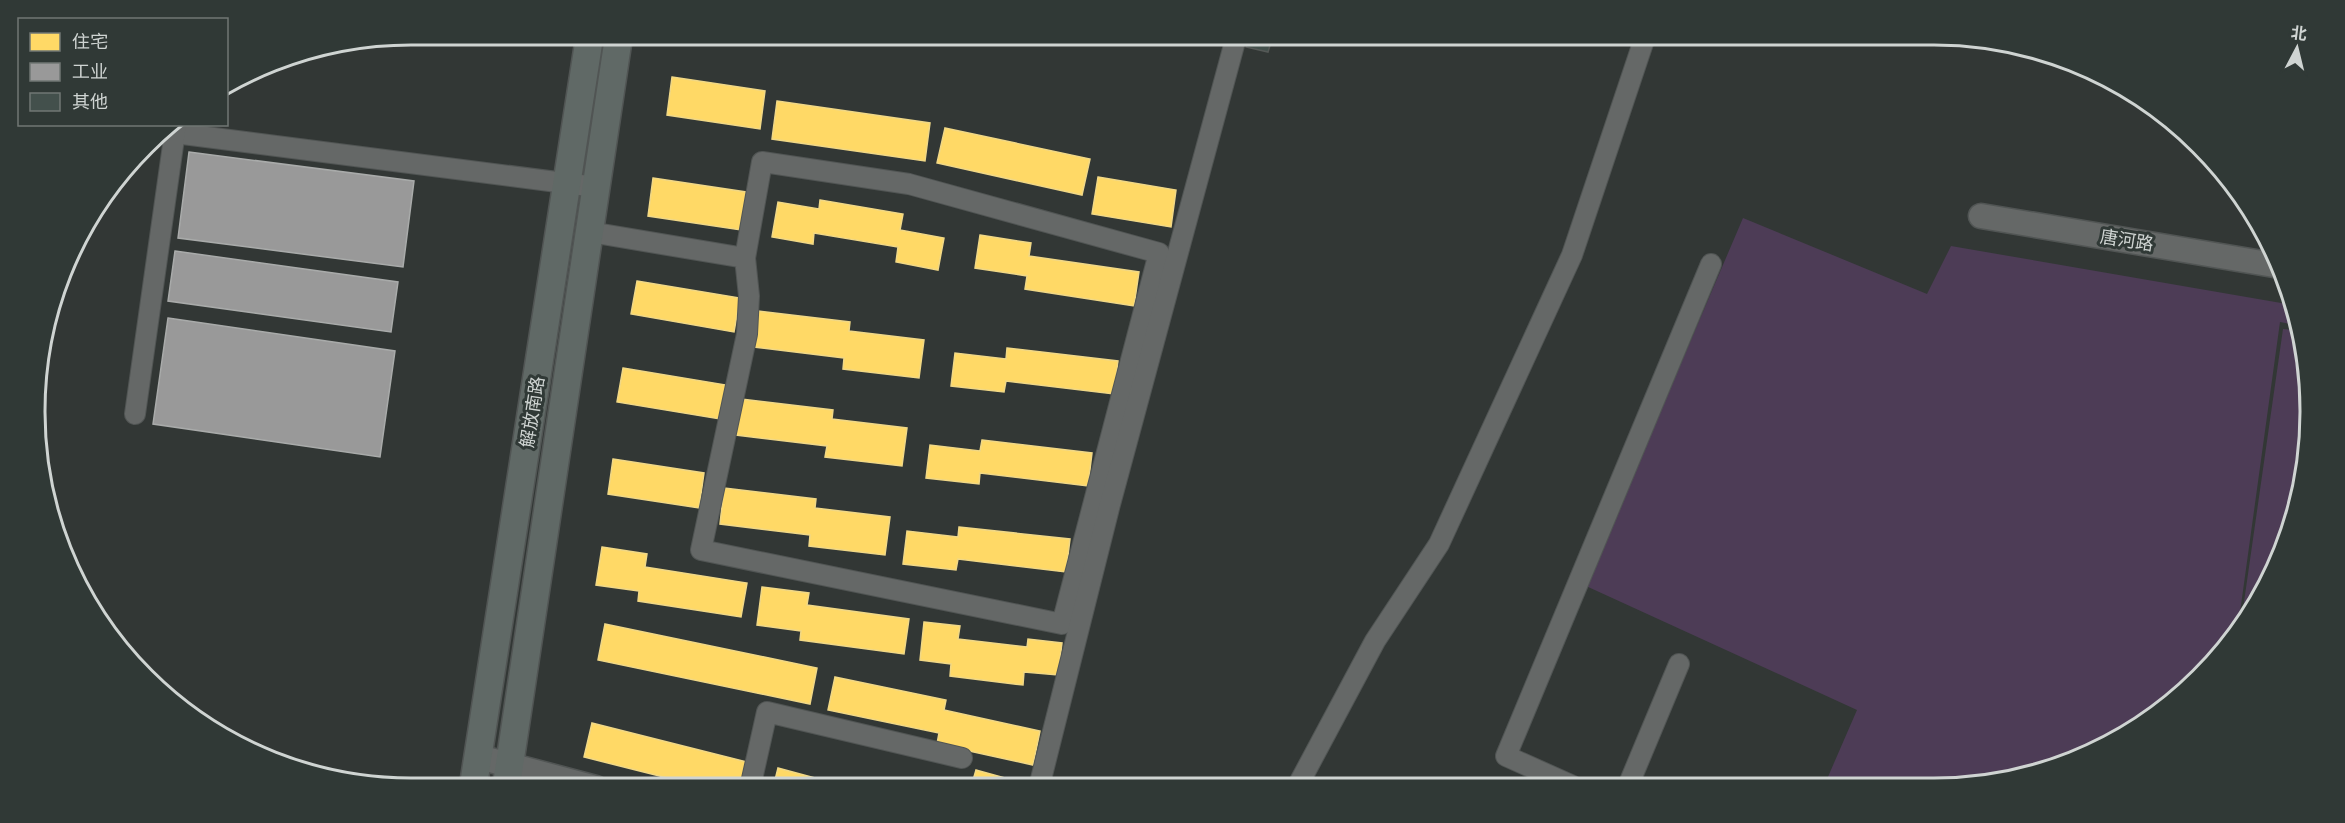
<svg xmlns="http://www.w3.org/2000/svg" width="2345" height="823" viewBox="0 0 2345 823" font-family="'IBM Plex Sans','Noto Sans SC',sans-serif">
  <rect width="100%" height="100%" fill="#323735"/>
  <g fill="#4d3c56">
    <path d="M1743 218 1927 294 1951 246 2287 304 2295 325 2280 322 2238 627 2182 695 2100 750 1983 785 1824 786 1857 710 1586 586Z"/>
    <path d="M2283 329 2296 330 2307 362 2302 447 2286 538 2260 600 2241 623Z"/>
  </g>
  <g fill="#ffd966" stroke="#f1d886" stroke-width="1.5">
    <path d="M672 77 765 91 760 129 667 115Z"/>
    <path d="M777 101 930 123 925 161 772 139Z"/>
    <path d="M945 128 1090 159 1082 195 937 163Z"/>
    <path d="M1098 177 1176 190 1171 227 1092 214Z"/>
    <path d="M653 178 746 192 741 230 648 216Z"/>
    <path d="M820 200 903 214 900 230 944 238 938 270 896 262 898 247 814 233 813 244 772 237 778 202 819 209Z"/>
    <path d="M980 235 1031 243 1029 256 1139 272 1134 306 1025 289 1027 276 975 268Z"/>
    <path d="M637 281 740 298 734 332 631 314Z"/>
    <path d="M758 311 850 322 849 331 924 340 919 378 843 369 844 358 754 347Z"/>
    <path d="M1007 348 1118 361 1114 394 1006 381 1004 392 951 386 955 353 1006 359Z"/>
    <path d="M623 368 726 385 720 419 617 402Z"/>
    <path d="M741 399 833 410 832 419 907 428 902 466 825 457 827 446 736 435Z"/>
    <path d="M982 440 1092 453 1088 486 980 473 979 484 926 478 930 445 980 451Z"/>
    <path d="M613 459 704 473 699 508 608 494Z"/>
    <path d="M724 488 816 499 815 508 890 517 885 555 809 546 810 535 720 524Z"/>
    <path d="M959 527 1070 539 1066 572 958 559 956 570 903 564 907 531 958 537Z"/>
    <path d="M602 547 647 554 645 567 747 583 741 617 638 601 639 591 596 585Z"/>
    <path d="M762 587 809 593 807 605 909 619 904 654 800 640 801 631 757 625Z"/>
    <path d="M924 622 960 626 958 639 1027 647 1028 639 1062 643 1058 675 1024 672 1023 685 950 676 951 664 920 660Z"/>
    <path d="M605 624 817 668 810 704 598 660Z"/>
    <path d="M835 677 946 700 944 710 1040 731 1033 765 937 744 939 733 828 710Z"/>
    <path d="M592 723 747 762 741 788H707L584 757Z"/>
    <path d="M778 768 852 788H773Z"/>
    <path d="M976 770 1016 781 1015 787H971Z"/>
  </g>
  <g fill="#999" stroke="#a9abaa" stroke-width="1.5">
    <path d="M189 152 414 181 403 267 178 238Z"/>
    <path d="M175 251 398 282 391 332 168 301Z"/>
    <path d="M168 318 395 351 380 457 153 424Z"/>
  </g>
  <path fill="#43504c" stroke="#555957" stroke-width="1.5" d="M1249 34H1259L1258 39 1271 42 1268 52 1246 47Z"/>
  <g fill="none" stroke-linecap="round" stroke-linejoin="round">
    <defs>
      <g id="minor">
        <path d="M175 133 596 187"/>
        <path d="M590 232 745 258 749 296 747 334 701 550 1062 624 1159 253 909 184 762 162 745 258"/>
        <path d="M135 414 176 124"/>
        <path d="M1573 786 1506 756 1711 264"/>
        <path d="M1628 786 1679 664"/>
        <path d="M1039 787 1109 508 1237 34"/>
        <path d="M1297 787 1375 641 1439 544 1572 255 1646 34"/>
        <path d="M750 788 767 712 962 758"/>
      </g>
      <g id="tertiary">
        <path d="M1981 216 2274 265"/>
        <path d="M479 757 596 788"/>
      </g>
      <g id="secondary">
        <path d="M473 788 590 34"/>
        <path d="M506 788 619 34"/>
      </g>
    </defs>
    <use href="#minor" stroke="#515554" stroke-width="22"/>
    <use href="#tertiary" stroke="#515554" stroke-width="27"/>
    <use href="#secondary" stroke="#515554" stroke-width="30"/>
    <use href="#minor" stroke="#656867" stroke-width="20"/>
    <use href="#tertiary" stroke="#656867" stroke-width="24"/>
    <use href="#secondary" stroke="#606966" stroke-width="27"/>
  </g>
  <g text-anchor="middle" dominant-baseline="central" stroke-width="6" stroke-linejoin="round" paint-order="stroke">
    <g font-size="18" fill="#cfd4d2" stroke="#303936">
      <text transform="translate(2127 240) rotate(9)">唐河路</text>
      <text transform="translate(532 412) rotate(-81)">解放南路</text>
    </g>
  </g>
  <path d="M0 0H2345V823H0ZM411 45H1934A366 366 0 0 1 2300 411V412A366 366 0 0 1 1934 778H411A366 366 0 0 1 45 412V411A366 366 0 0 1 411 45Z" fill="#303936" fill-rule="evenodd"/>
  <path fill="none" stroke="#cfd4d2" stroke-width="3" d="M411 45H1934A366 366 0 0 1 2300 411V412A366 366 0 0 1 1934 778H411A366 366 0 0 1 45 412V411A366 366 0 0 1 411 45Z"/>
  <rect x="18" y="18" width="210" height="108" fill="#303936" stroke="#707774" stroke-width="1.5"/>
  <rect x="30" y="33" width="30" height="18" fill="#ffd966" stroke="#707774" stroke-width="1.5"/>
  <text x="72" y="48" font-size="18" fill="#cfd4d2">住宅</text>
  <rect x="30" y="63" width="30" height="18" fill="#999999" stroke="#707774" stroke-width="1.5"/>
  <text x="72" y="78" font-size="18" fill="#cfd4d2">工业</text>
  <rect x="30" y="93" width="30" height="18" fill="#43504c" stroke="#707774" stroke-width="1.5"/>
  <text x="72" y="108" font-size="18" fill="#cfd4d2">其他</text>
  <g transform="translate(2297 48) rotate(7)" stroke="#303936" stroke-width="4.5" paint-order="stroke">
  <path d="M0-4.5L10 22L0 15L-10 22Z" fill="#cfd4d2"/>
  <text y="-9" font-size="16" font-weight="bold" text-anchor="middle" fill="#cfd4d2">北</text>
  </g>
</svg>
